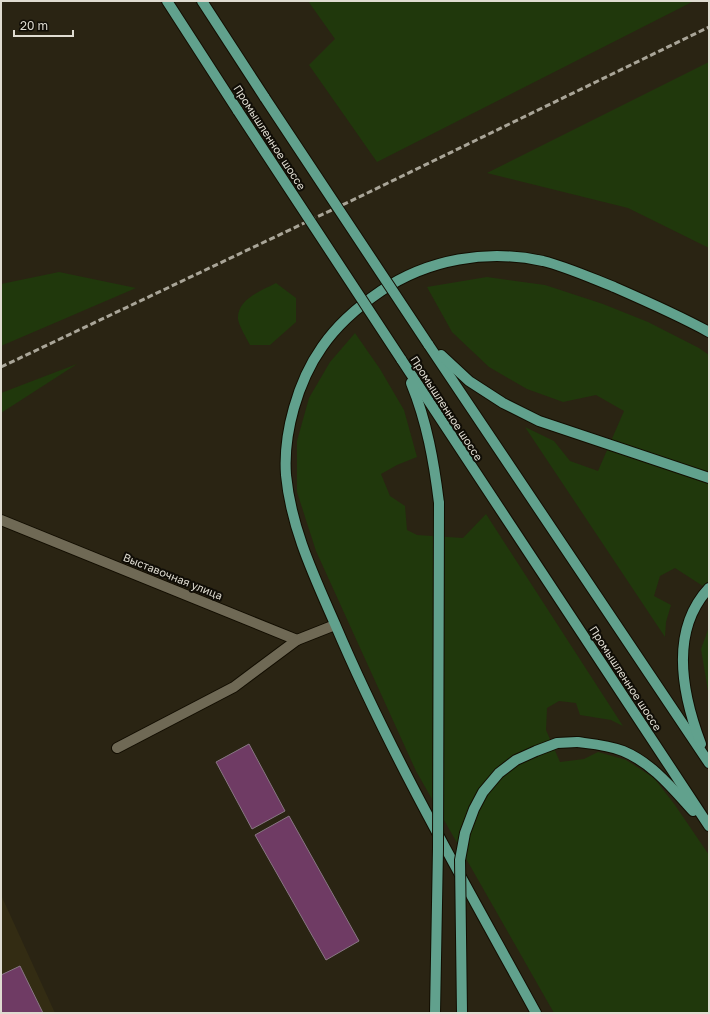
<svg xmlns="http://www.w3.org/2000/svg" width="710" height="1014" viewBox="0 0 710 1014" font-family="'Golos Text',sans-serif">
  <rect width="100%" height="100%" fill="#2a2413"/>
  <path fill="#332c13" d="M1 895 55 1013H1Z"/>
  <g fill="#20380c">
    <path d="M308 1H694L377 162 309 65 335 39Z"/>
    <path d="M709 62V248L628 208 487 173Z"/>
    <path d="M59 272 136 288 1 346V284Z"/>
    <path d="M487 277 545 285 603 304 648 322 699 348 709 355V590L675 568 660 576 654 596 671 605 666 622 665 637 525 427 554 441 570 461 598 471 624 411 596 395 563 402 527 389 489 367 452 332 427 287Z"/>
    <path d="M276 283 296 298V322L270 345H250C247 339 239 326 238 319 237 299 261 291 276 283Z"/>
    <path d="M355 333 380 369 404 410 417 457 397 465 381 474 390 496 405 506 407 530 417 535 463 538 486 514 623 726 611 720 580 715 576 703 559 701 547 708 546 730 560 762 584 759 598 752 626 760 654 778 675 805 709 855V1013H554L416 771 316 551 297 492V441L309 398 330 362Z"/>
    <path d="M77 364 1 413V393Z"/>
    <path d="M709 627V697L701 649Z"/>
  </g>
  <g fill="#6f3b64" stroke="#897784">
    <path d="M249 744 285 811 252 829 216 762Z"/>
    <path d="M289 816 359 941 326 960 255 835Z"/>
    <path d="M20 966 43 1013H1V975Z"/>
  </g>
  <g fill="none" stroke-linecap="round" stroke-linejoin="round">
    <defs>
      <g id="minor">
        <path d="M1 520 297 640 335 625"/>
        <path d="M117 748 234 687 297 640"/>
      </g>
      <g id="major">
        <path d="M167 1 238 111"/>
        <path d="M202 1 265 98"/>
        <path d="M428 344 709 763"/>
        <path d="M441 355 469 381 503 403 539 421 709 478"/>
        <path d="M401 359 709 826"/>
        <path d="M411 383C427 422 434 462 439 503"/>
        <path d="M577 742C593 744 608 745 623 751 652 763 672 788 693 811"/>
        <path d="M701 744C682 694 669 631 709 588"/>
        <path d="M536 1013C466 885 392 758 335 624 314 576 291 528 286 475 283 433 298 381 322 347 337 325 359 306 381 291 428 259 487 249 543 261 567 267 591 278 614 287 646 301 678 315 709 332"/>
      </g>
    </defs>
    <use href="#minor" stroke="#120d01" stroke-width="12"/>
    <use href="#major" stroke="#120d01" stroke-width="12"/>
    <use href="#minor" stroke="#6f6955" stroke-width="10"/>
    <use href="#major" stroke="#61a18d" stroke-width="10"/>
    <path stroke="#a9a598" stroke-width="3" stroke-dasharray="6 3" stroke-linecap="butt" d="M1 367 357 198 709 27"/>
    <defs>
      <g id="major-bridge">
        <path d="M265 98 428 344"/>
        <path d="M238 111 401 359"/>
        <path d="M435 1013 438 849 439 503"/>
        <path d="M462 1013 460 860 465 833 474 809 483 792 499 773 516 760 536 751 557 743 577 742"/>
      </g>
    </defs>
    <use href="#major-bridge" stroke="#120d01" stroke-width="12" stroke-linecap="butt"/>
    <use href="#major-bridge" stroke="#61a18d" stroke-width="10"/>
  </g>
  <g text-anchor="middle" dominant-baseline="central" stroke-width="4" stroke-linejoin="round" paint-order="stroke">
    <g font-size="11" fill="#dfdcd1" stroke="#100d06">
      <text transform="translate(270 137) rotate(57)">Промышленное шоссе</text>
      <text transform="translate(447 408) rotate(57)">Промышленное шоссе</text>
      <text transform="translate(173 576) rotate(22)">Выставочная улица</text>
      <text transform="translate(626 678) rotate(57)">Промышленное шоссе</text>
    </g>
  </g>
  <rect width="710" height="1014" fill="none" stroke="#dfdcd1" stroke-width="4"/>
  <path d="M14 30v6h59v-6" fill="none" stroke="#dfdcd1" stroke-width="2"/>
  <text x="20" y="30" font-size="12" fill="#dfdcd1" stroke="#100d06" stroke-width="3" paint-order="stroke">20 m</text>
</svg>
